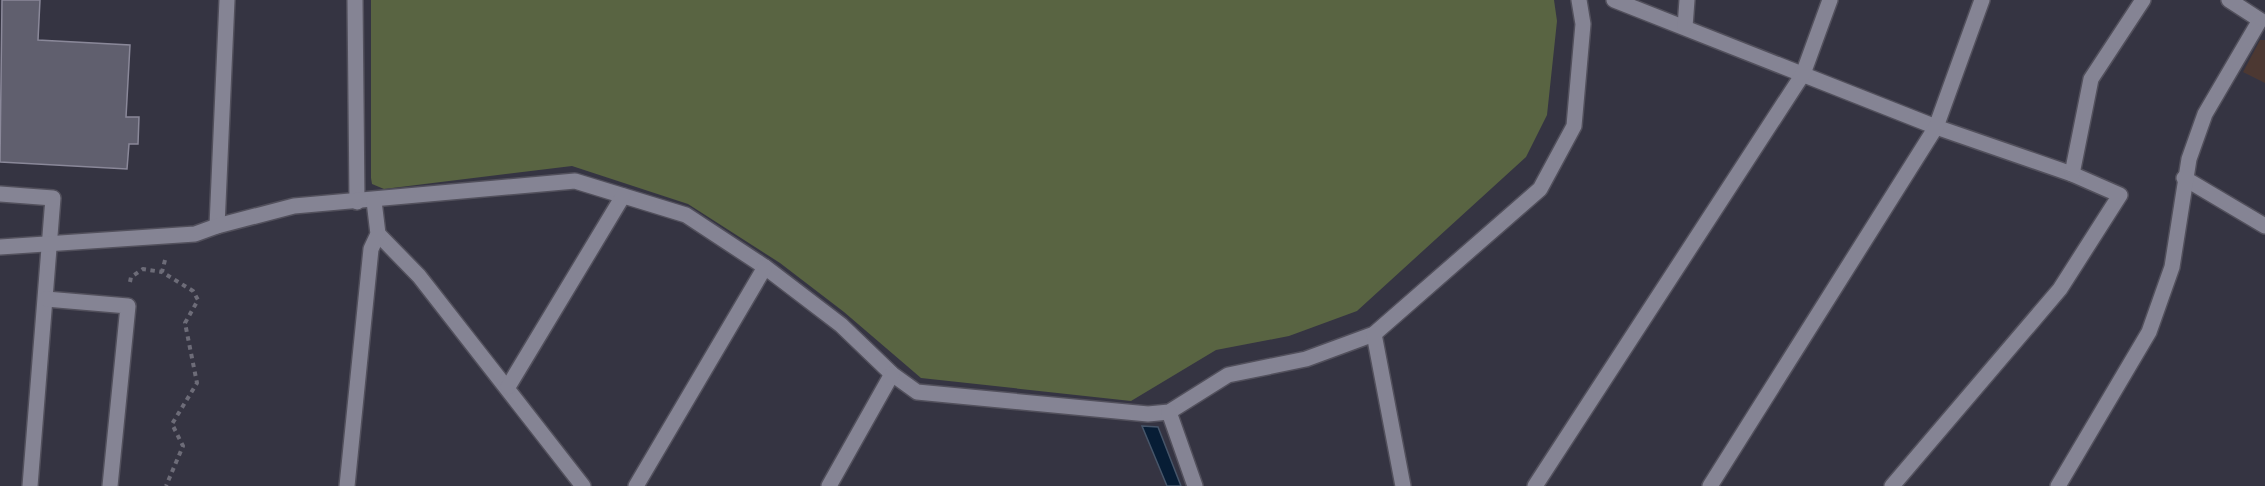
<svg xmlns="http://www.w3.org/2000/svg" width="2265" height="486" viewBox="0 0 2265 486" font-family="Jost,sans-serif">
  <rect width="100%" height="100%" fill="#353442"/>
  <path fill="#4c3832" d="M2260 40H2265V83L2243 72Z"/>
  <path fill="#596442" d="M371 0H1554L1557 21 1547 115 1526 157 1357 311 1289 336 1216 350 1131 401 921 378 844 312 780 263 688 204 572 166 384 189 372 184 371 178Z"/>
  <path fill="#071d35" stroke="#465569" stroke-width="1.5" d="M1142 426 1158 427 1181 486H1167Z"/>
  <path fill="#605f6e" stroke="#8a8899" stroke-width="1.5" d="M2 0H40L38 40 130 45 126 117H139L138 144H129L127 169 0 162Z"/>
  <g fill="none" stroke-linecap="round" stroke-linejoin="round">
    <defs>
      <g id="service">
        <path d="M0 194 53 198 30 486"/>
        <path d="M46 299 128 306 110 486"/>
      </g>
      <g id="minor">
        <path d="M355 0 357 202"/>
        <path d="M1614 0 1936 127 2072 174 2120 195 2060 289 1892 486"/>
        <path d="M1685 27 1687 0"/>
        <path d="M2072 174 2091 79 2143 0"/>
        <path d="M2184 178 2265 226"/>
        <path d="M217 226 227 0"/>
        <path d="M378 234 419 276 583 486"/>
        <path d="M0 247 195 234 217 226 294 206 575 181 686 215 765 267 841 325 892 374 917 392 1148 414 1169 412 1228 375 1306 359 1374 334 1540 189 1574 126 1583 24 1579 0"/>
        <path d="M508 387 623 196"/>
        <path d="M1169 412 1195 486"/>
        <path d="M347 486 371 249 378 234 374 201"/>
        <path d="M636 486 765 267"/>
        <path d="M829 486 892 374"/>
        <path d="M1535 486 1803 74 1830 0"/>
        <path d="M1710 486 1936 127 1982 0"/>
        <path d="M2058 486 2149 332 2172 267 2189 159 2205 114 2260 20 2229 0"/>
      </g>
      <path id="tertiary" d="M1374 334 1403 486"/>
    </defs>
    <use href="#service" stroke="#52505c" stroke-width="18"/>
    <use href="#minor" stroke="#52505c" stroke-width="18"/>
    <use href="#tertiary" stroke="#52505c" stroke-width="18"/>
    <g stroke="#6d6c78" stroke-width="4" stroke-dasharray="4.5 4.5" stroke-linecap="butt">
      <path d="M165 260 162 272 193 291 198 300 185 323 197 383 172 424 183 446 166 486"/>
      <path d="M130 282 131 277 143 269 162 272"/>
    </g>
    <use href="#service" stroke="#858494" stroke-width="15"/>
    <use href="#minor" stroke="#858494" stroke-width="15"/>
    <use href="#tertiary" stroke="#858494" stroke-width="15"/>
  </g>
</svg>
